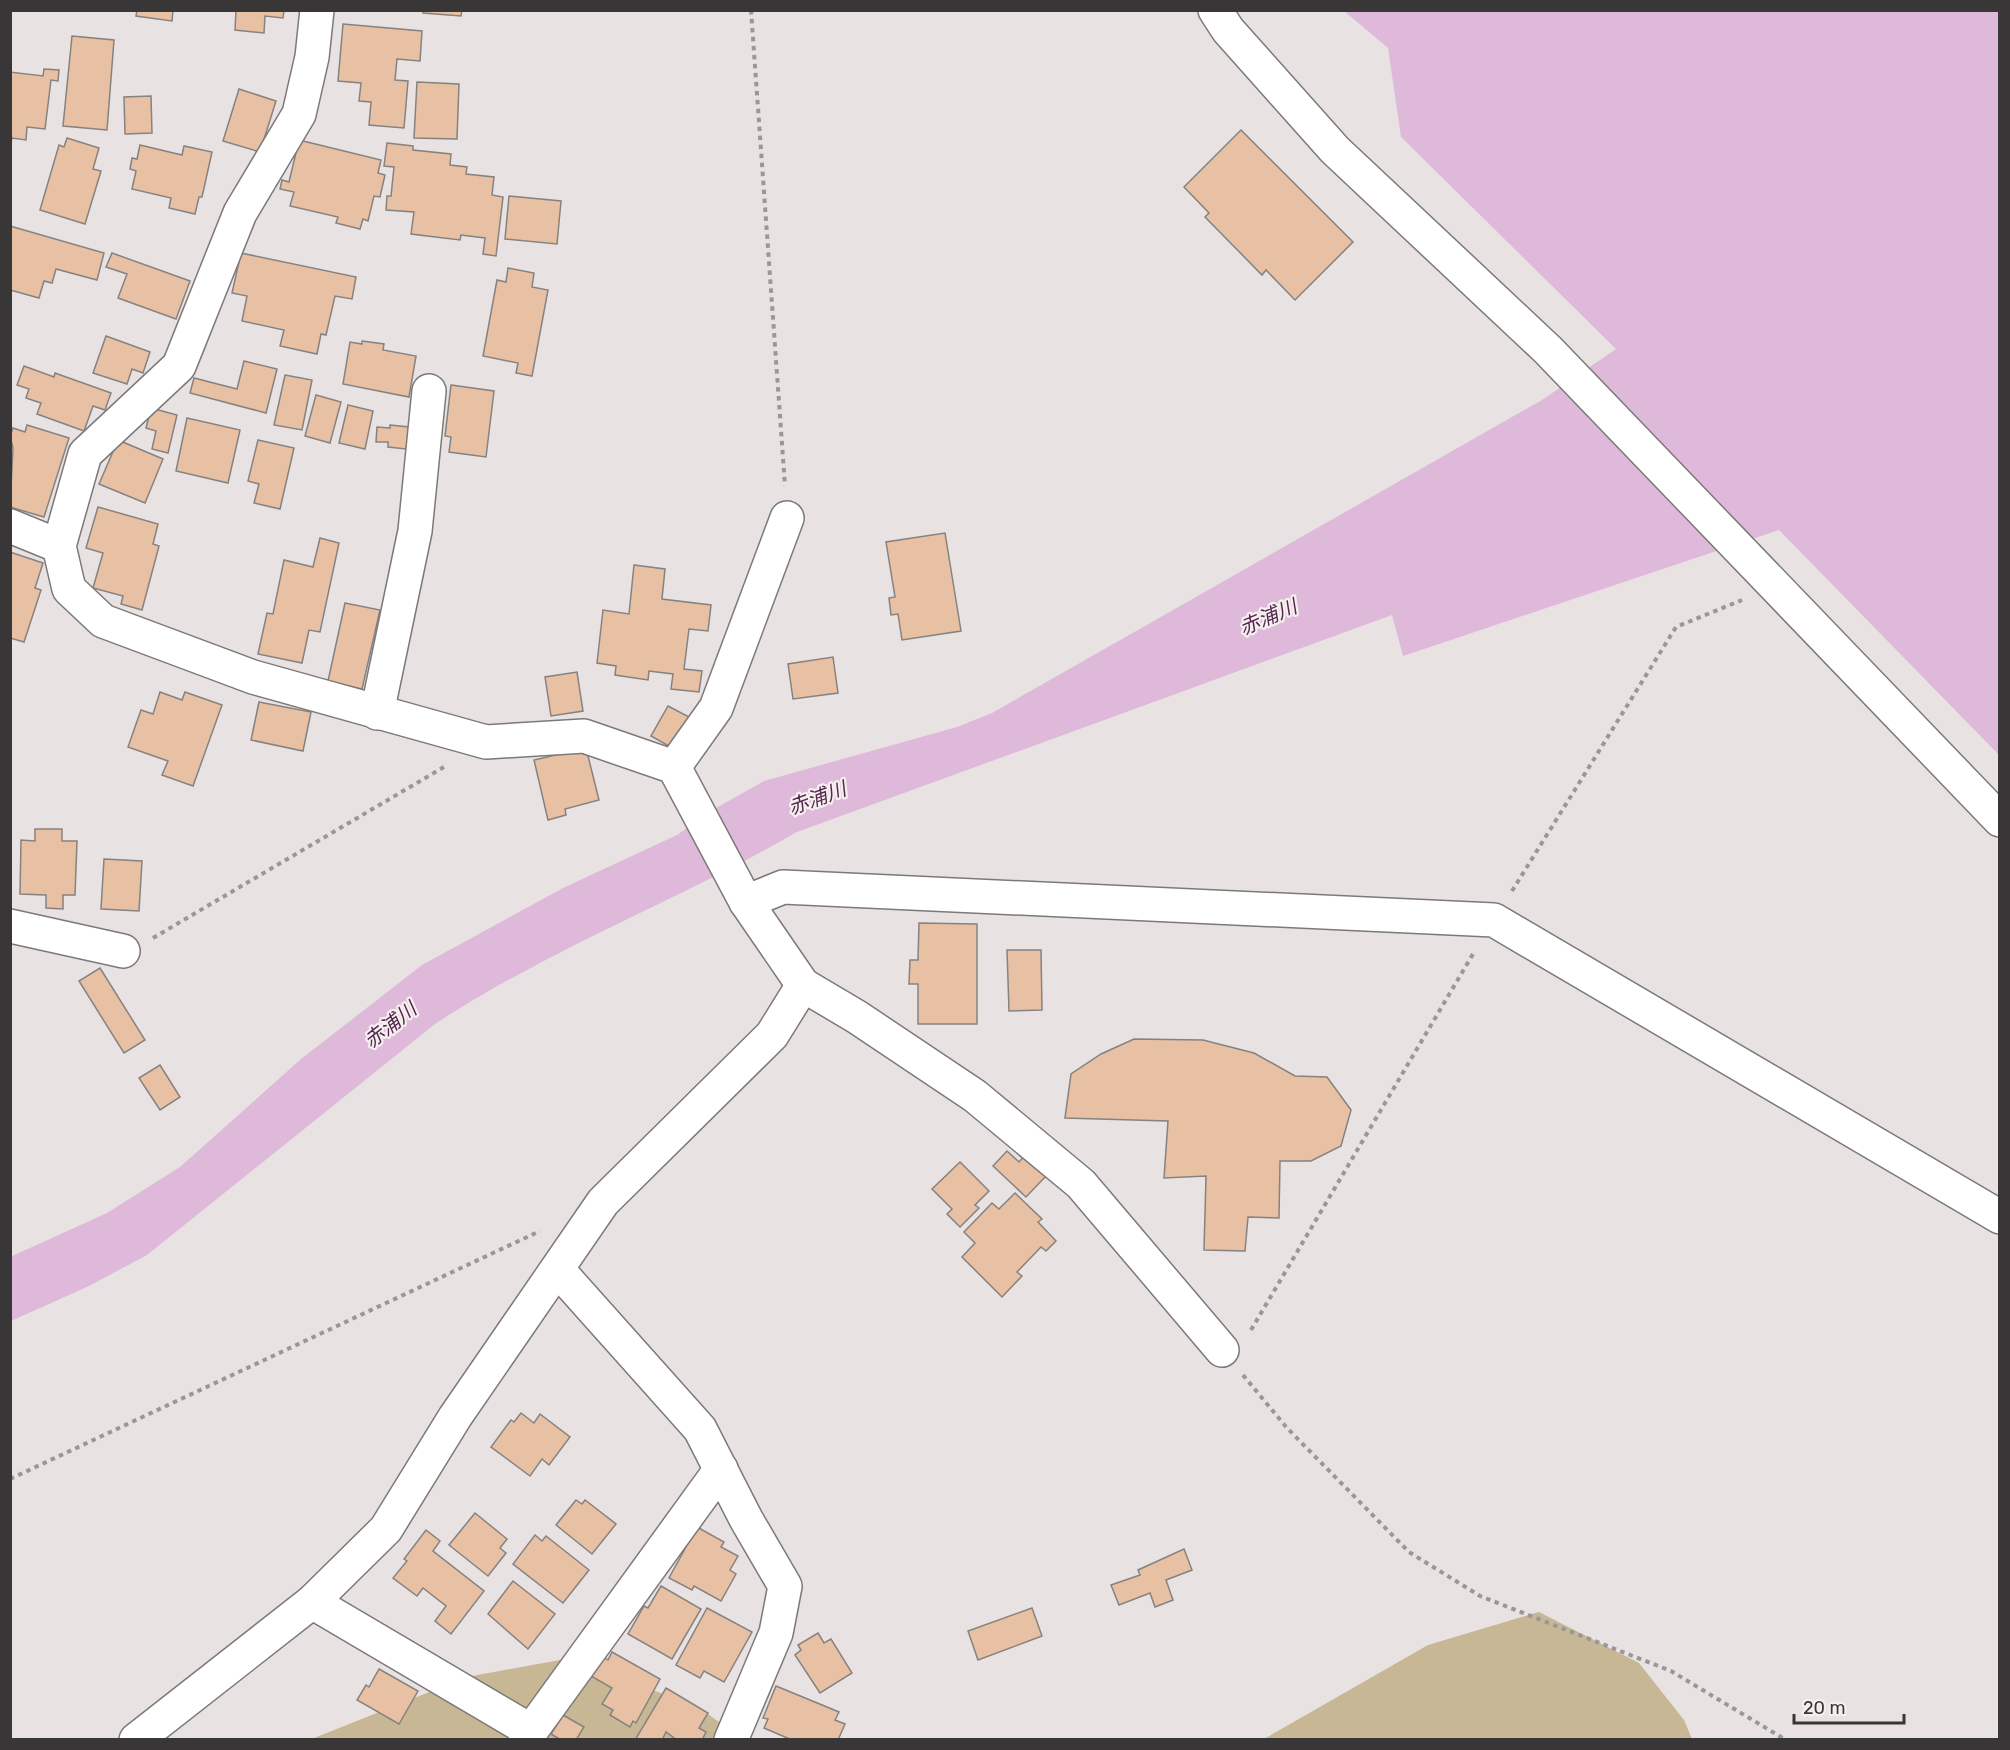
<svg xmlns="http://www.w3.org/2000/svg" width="2010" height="1750" viewBox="0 0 2010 1750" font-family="Rubik,'Noto Sans JP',sans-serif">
  <rect width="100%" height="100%" fill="#e8e3e2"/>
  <g fill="#c7b794">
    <path d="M1539 1612 1639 1663 1684 1720 1692 1739H1264L1428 1645Z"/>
    <path d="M576 1657 705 1712 743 1739 309 1740 467 1677Z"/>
  </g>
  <path fill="#deb9d9" d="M1344 11H1999V755L1779 530 1403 656 1392 615 797 832C679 900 549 949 435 1024L147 1255 89 1286 11 1321 10 1257 107 1213 180 1167 301 1059 422 965 563 888 677 835 716 808 764 781 957 727 992 713 1542 400 1616 349 1401 137 1388 48Z"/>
  <g fill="#e8c0a3" stroke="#868280" stroke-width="1.5">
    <path d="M137 10H173L172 21 136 16Z"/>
    <path d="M236 10H284L283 18 265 16 264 33 235 30Z"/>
    <path d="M423 10H462L461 16 423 13Z"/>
    <path d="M343 24 422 31 420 61 397 59 395 80 408 81 404 128 369 125 371 102 359 101 361 83 338 81Z"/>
    <path d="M72 36 114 40 107 130 63 126Z"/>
    <path d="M44 69 59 70 58 81 51 80 45 129 27 127 26 140 12 138 10 147V72L43 76Z"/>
    <path d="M417 82 459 84 457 139 414 138Z"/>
    <path d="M239 89 276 101 260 152 223 141Z"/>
    <path d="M151 96 152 133 125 134 124 97Z"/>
    <path d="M1241 130 1353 242 1295 300 1266 270 1262 275 1205 217 1209 213 1184 187Z"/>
    <path d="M67 138 99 148 93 169 101 171 85 224 40 210 59 145 64 147Z"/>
    <path d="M299 140 381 160 378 173 385 175 380 197 374 196 368 221 363 219 360 229 336 223 338 217 290 206 294 192 280 189 282 180 289 182Z"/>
    <path d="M387 143 413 146V150L451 154 450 165 467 167 466 174 494 177 492 195 503 197 496 256 483 254 485 238 461 235 460 240 411 234 414 212 386 210 387 196H391L394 167 384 166Z"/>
    <path d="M140 145 182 155 184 146 212 152 202 197H199L195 214 169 208 171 198 132 189 136 171 130 169 132 158 137 159Z"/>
    <path d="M509 196 561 201 557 244 505 239Z"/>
    <path d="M10 226 104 253 97 280 56 269 52 283 44 281 39 298 10 290Z"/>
    <path d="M112 253 190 281 176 319 118 298 127 274 106 267Z"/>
    <path d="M241 253 356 277 352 299 335 296 326 335 321 334 317 354 280 346 284 330 242 321 247 296 232 293Z"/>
    <path d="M508 268 534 273 532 287 548 290 532 376 516 373 518 363 483 356 497 280 506 282Z"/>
    <path d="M106 336 150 352 143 373 132 369 127 384 93 373Z"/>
    <path d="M362 341 384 344 383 350 416 356 409 397 343 384 350 342 362 344Z"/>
    <path d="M244 361 277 369 266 413 190 393 194 378 237 389Z"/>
    <path d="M24 366 54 377 55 373 111 393 105 410 93 406 84 431 37 414 41 403 26 398 29 389 17 385Z"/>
    <path d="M285 375 312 380 302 430 274 425Z"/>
    <path d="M451 385 494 391 486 457 449 452 451 437 445 436Z"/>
    <path d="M316 395 341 402 330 443 305 436Z"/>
    <path d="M348 405 373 411 365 449 339 443Z"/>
    <path d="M151 408 177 415 168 453 152 449 156 431 146 428Z"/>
    <path d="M187 418 240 430 228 483 176 471Z"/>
    <path d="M27 425 69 438 44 517 10 507 13 448 10 436 13 428 25 432Z"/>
    <path d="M390 425 409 427 406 449 388 447V442H376L377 427 390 428Z"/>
    <path d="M118 440 163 459 145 503 99 484Z"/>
    <path d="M258 440 294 448 280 509 254 503 259 484 248 481Z"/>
    <path d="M98 507 158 524 153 544 159 546 142 610 121 604 123 596 93 588 103 553 86 548Z"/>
    <path d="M945 533 961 631 902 640 898 614 891 615 889 598 895 597 886 542Z"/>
    <path d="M320 538 339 543 320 632 309 630 302 663 258 654 267 613 273 614 284 560 313 567Z"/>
    <path d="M10 552 43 563 35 588 41 590 24 642 10 638Z"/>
    <path d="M634 565 665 569 662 599 711 605 708 631 689 629 684 669 702 671 699 692 671 689 673 674 649 671 648 680 615 675 616 666 597 663 603 610 629 614Z"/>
    <path d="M345 603 380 610 362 689 328 681Z"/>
    <path d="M833 657 838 693 793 699 788 664Z"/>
    <path d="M577 672 583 711 551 716 545 677Z"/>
    <path d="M160 692 182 700 185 692 222 705 193 786 162 775 168 761 128 747 141 710 153 714Z"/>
    <path d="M259 702 311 712 303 751 251 740Z"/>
    <path d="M668 706 691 718 674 749 651 736Z"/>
    <path d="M586 748 599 800 565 809 566 815 548 820 534 760Z"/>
    <path d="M35 829H62V841H77L75 895H63V909L46 908V895L20 894 21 840 35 841Z"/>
    <path d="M104 859 142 861 139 911 101 909Z"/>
    <path d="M919 923 977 924V1024H918V984H909L910 960H918Z"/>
    <path d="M1007 950H1041L1042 1010 1009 1011Z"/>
    <path d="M100 968 145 1040 124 1053 79 981Z"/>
    <path d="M1134 1039 1203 1040 1254 1053 1295 1076 1327 1077 1351 1110 1341 1146 1311 1161H1280L1279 1218 1248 1217 1245 1251 1204 1250 1206 1176 1164 1178 1168 1121 1065 1118 1071 1074 1101 1054Z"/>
    <path d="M160 1065 180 1097 160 1110 139 1078Z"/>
    <path d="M1007 1151 1019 1162 1025 1155 1046 1176 1026 1197 993 1166Z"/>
    <path d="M960 1162 989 1191 975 1205 979 1208 960 1227 947 1214 952 1209 932 1189Z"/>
    <path d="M1015 1193 1042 1219 1038 1222 1056 1241 1046 1251 1041 1247 1017 1272 1022 1276 1002 1297 962 1257 975 1243 964 1232 992 1203 999 1209Z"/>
    <path d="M521 1413 534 1423 540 1414 570 1437 549 1465 542 1459 530 1476 491 1447 511 1420 514 1422Z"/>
    <path d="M576 1500 582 1504 585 1500 616 1524 592 1554 556 1525Z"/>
    <path d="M475 1513 507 1539 500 1548 506 1553 488 1576 449 1545Z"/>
    <path d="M697 1527 724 1542 721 1547 738 1556 730 1570 736 1574 721 1601 694 1586 692 1590 669 1578Z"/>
    <path d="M426 1530 440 1541 433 1551 484 1591 451 1634 435 1621 446 1606 423 1588 417 1596 393 1578 407 1561 404 1559Z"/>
    <path d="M535 1535 542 1541 546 1536 589 1570 563 1603 513 1564Z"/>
    <path d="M1184 1549 1192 1570 1166 1580 1173 1600 1155 1607 1150 1593 1119 1605 1111 1585 1140 1575 1138 1570Z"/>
    <path d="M513 1581 555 1614 528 1649 488 1614Z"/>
    <path d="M661 1586 701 1609 672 1659 628 1634 644 1606 648 1608Z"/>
    <path d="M707 1608 752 1632 724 1682 704 1671 700 1678 676 1665Z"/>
    <path d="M1032 1608 1042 1636 978 1660 968 1631Z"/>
    <path d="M818 1633 824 1643 831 1639 852 1673 820 1693 795 1655 801 1650 798 1645Z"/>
    <path d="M612 1652 660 1679 636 1723 633 1721 630 1727 610 1715 613 1710 602 1704 612 1688 591 1676 602 1656 608 1660Z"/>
    <path d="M379 1669 418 1691 399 1724 357 1700 366 1685 369 1687Z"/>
    <path d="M776 1686 839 1712 835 1720 845 1724 838 1740H792L764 1728 768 1719 763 1718Z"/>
    <path d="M666 1688 708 1713 699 1728 706 1732 702 1740H677L666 1732 662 1740H635Z"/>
    <path d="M563 1715 584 1727 576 1740H561L551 1734Z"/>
  </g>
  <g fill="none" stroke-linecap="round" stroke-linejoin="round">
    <defs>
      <g id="minor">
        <path d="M317 10 312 57 299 114 240 213 179 366 85 454 59 546 69 589 103 621 253 677 486 742 584 736 674 767 746 902 803 985 857 1017 975 1096 1081 1184 1222 1350"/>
        <path d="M1215 10 1228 30 1335 150 1548 350 2000 820"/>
        <path d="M10 526 59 546"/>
        <path d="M377 713 415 531 429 391"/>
        <path d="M674 767 716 708 787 518"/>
        <path d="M746 902 783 887 1494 920 2000 1217"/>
        <path d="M10 926 123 951"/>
        <path d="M558 1270 700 1429 746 1519 785 1586 776 1633 731 1740"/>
        <path d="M312 1602 531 1731 525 1740"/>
        <path d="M531 1731 721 1469"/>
        <path d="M136 1740 312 1602 386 1529 455 1417 603 1202 772 1035 803 985"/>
      </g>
    </defs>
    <use href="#minor" stroke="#7d7978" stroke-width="36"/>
    <g stroke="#9a9796" stroke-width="4" stroke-dasharray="4.5 4.5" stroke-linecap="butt">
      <path d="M751 10 785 486"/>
      <path d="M1512 891 1676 627 1742 600"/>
      <path d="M153 938 444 767"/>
      <path d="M1251 1330 1473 954"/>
      <path d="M1243 1375 1287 1428 1409 1552 1480 1596 1671 1671 1786 1740"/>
      <path d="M10 1479 540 1231"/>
    </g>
    <use href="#minor" stroke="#fff" stroke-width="33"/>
  </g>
  <g text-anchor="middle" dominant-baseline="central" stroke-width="4.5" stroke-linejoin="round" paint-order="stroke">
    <g font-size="20" font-style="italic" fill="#552750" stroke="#f5f0ef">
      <text transform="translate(1268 617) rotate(-23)">赤浦川</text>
      <text transform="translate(817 798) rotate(-20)">赤浦川</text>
      <text transform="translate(390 1025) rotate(-38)">赤浦川</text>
    </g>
  </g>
  <rect width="2010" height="1750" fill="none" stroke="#383636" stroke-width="24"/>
  <path d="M1794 1714v9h110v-9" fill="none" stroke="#383636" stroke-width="3"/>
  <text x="1803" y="1714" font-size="18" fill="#383636" stroke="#f5f0ef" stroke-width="4.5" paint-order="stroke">20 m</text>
</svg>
